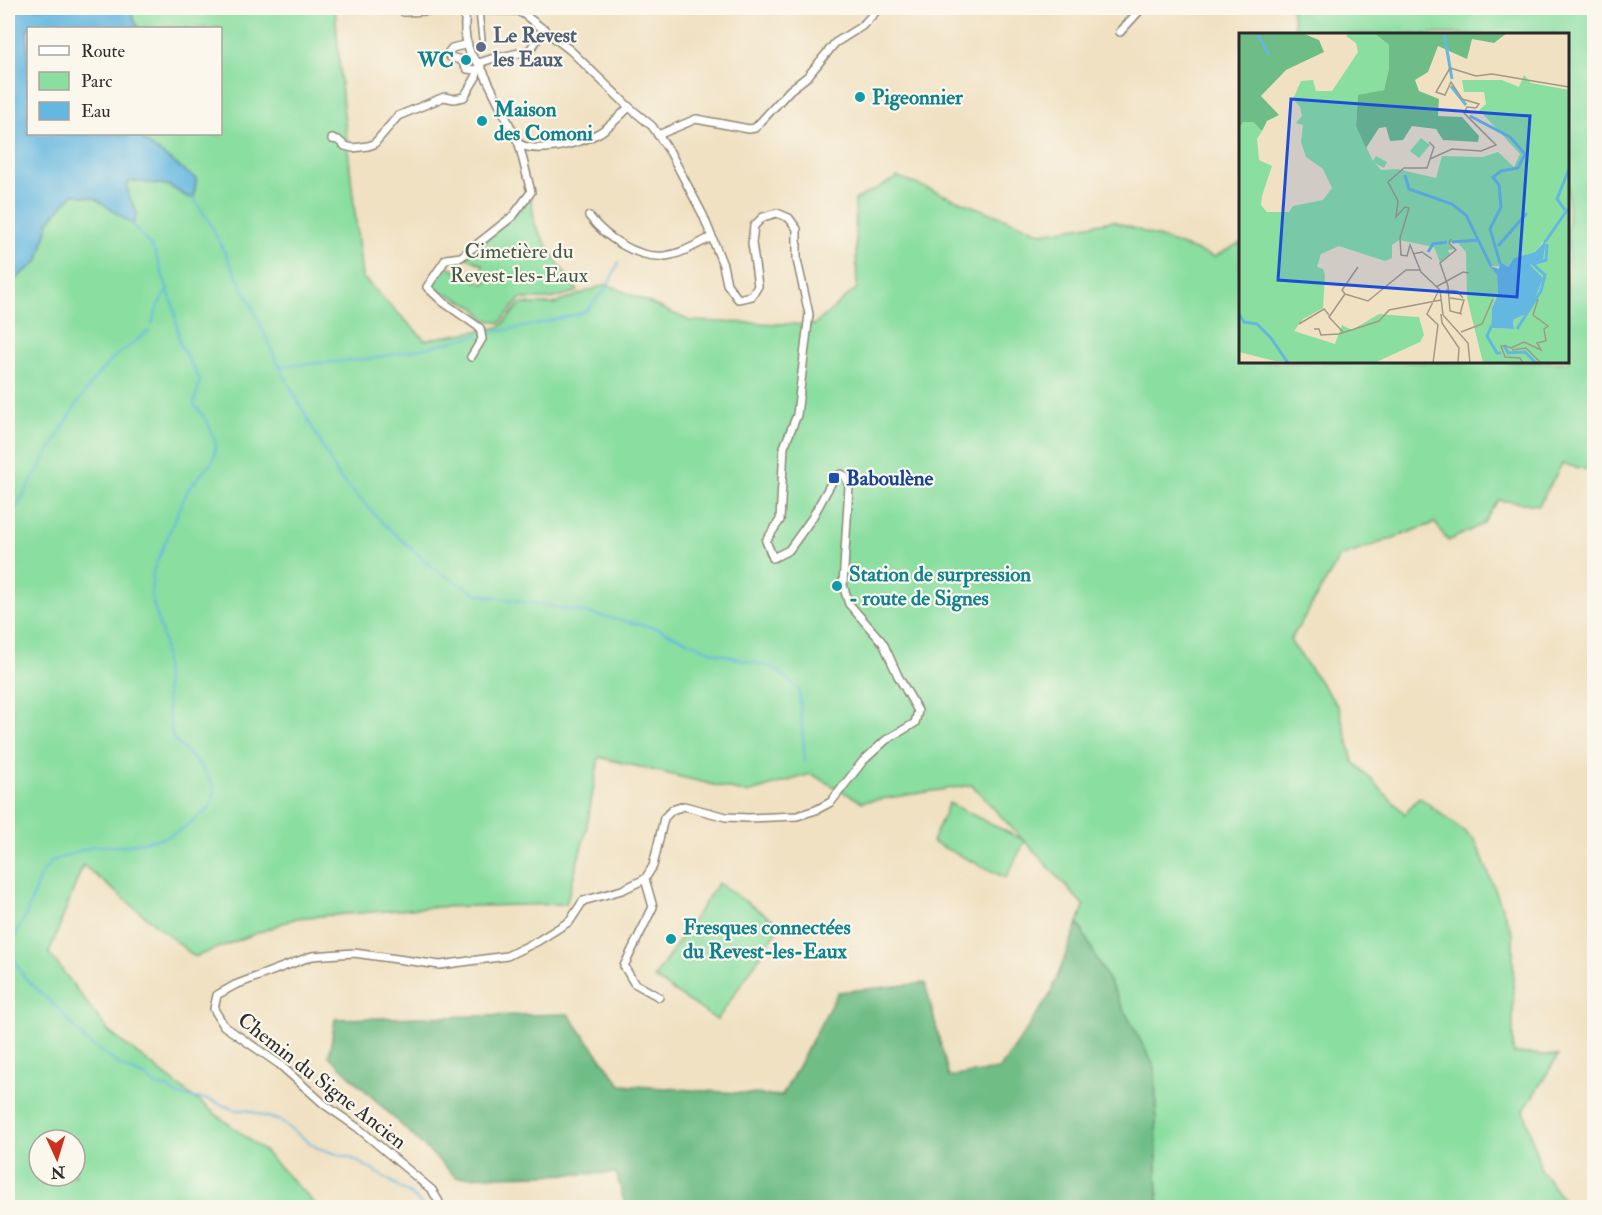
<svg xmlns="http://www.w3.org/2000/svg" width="1602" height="1215" viewBox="0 0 1602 1215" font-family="'IM FELL Double Pica',serif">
  <rect width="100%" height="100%" fill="#fbf7ec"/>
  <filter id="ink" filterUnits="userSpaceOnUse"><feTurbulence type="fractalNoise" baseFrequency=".0167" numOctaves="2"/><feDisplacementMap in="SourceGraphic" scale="12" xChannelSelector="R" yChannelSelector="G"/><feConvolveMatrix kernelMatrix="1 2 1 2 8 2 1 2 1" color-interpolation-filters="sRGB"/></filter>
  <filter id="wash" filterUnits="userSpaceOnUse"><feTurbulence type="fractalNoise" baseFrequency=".008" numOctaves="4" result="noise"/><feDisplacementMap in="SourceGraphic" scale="24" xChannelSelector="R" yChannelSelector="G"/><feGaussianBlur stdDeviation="1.35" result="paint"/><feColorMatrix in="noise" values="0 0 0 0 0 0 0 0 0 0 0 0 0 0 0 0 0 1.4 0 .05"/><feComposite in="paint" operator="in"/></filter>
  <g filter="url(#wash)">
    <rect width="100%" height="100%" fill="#f0e1c2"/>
    <g fill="#8adea0" stroke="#5a8466" stroke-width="1.5" fill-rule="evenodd">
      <path d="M131 8H335L342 96 362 277 425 340 500 327 520 304H554L607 284 690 321 814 325 857 288 855 200 898 177 1042 233 1113 221 1214 257 1240 243V362H1568V34H1294V21L1291 8H1594V471L1562 464 1539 505 1498 500 1483 524 1448 541 1435 523 1340 557 1290 641 1339 708 1353 761 1405 814 1419 797 1475 840 1513 935V1053L1558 1056 1524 1110 1541 1170 1568 1207H1158L1155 1069 1078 923 1084 906 1025 841 1006 878 932 842 949 803 1023 840 972 785 862 802 811 774 747 793 599 757 586 831 566 904 434 907 296 918 195 957 83 865 49 953 109 1032 265 1152 318 1207H8V285L39 260 49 221 73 194 95 198 133 225 137 213 128 194 127 185 131 181 168 185 187 197 194 198 196 179 143 140V134H220V28H138L132 15ZM39 1140H75V1176H39Z"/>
      <path d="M531 198 535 225 555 259 578 291 551 299H520L500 323 485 319 476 308 448 294 438 293 431 286 444 263 452 269 484 284 489 277 482 271 483 265 466 257Z"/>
      <path d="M718 883 781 925 717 1020 654 978Z"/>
    </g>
    <path fill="#6fbd86" stroke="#4d7458" stroke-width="1.5" d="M1078 923 1155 1068 1158 1207 626 1208 616 1173 456 1177 329 1056 335 1019 568 1014 621 1085 782 1096 838 992 925 983 949 1077 1000 1069 1050 995Z"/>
    <path fill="#64b7e0" stroke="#487186" stroke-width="1.5" d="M8 8H131L132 15 138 28H28V134H143V140L196 179 194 198 187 197 168 185 131 181 127 185 128 194 137 213 133 225 95 198 73 194 49 221 39 260 8 285Z"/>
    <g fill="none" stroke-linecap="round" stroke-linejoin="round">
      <g stroke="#64b7e0" stroke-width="2">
        <path d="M192 196 208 220 250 302 279 366 339 477 383 523 433 568 477 594 573 610 656 628 713 652 774 668 799 689 805 762"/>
        <path d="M131 223 154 250 174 308 180 344 200 380 194 404 208 423 216 444 213 461 188 489 153 571 151 595 164 642 167 705 173 739 198 763 216 789 209 808 184 828 167 837 123 846H94L52 861 40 876 26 915 14 937V959L24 977 61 1012 86 1041 124 1068 145 1076 156 1086 168 1088 176 1095 210 1100 236 1110H246L280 1121 317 1148 353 1159 383 1176 414 1197 425 1208"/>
        <path d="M152 324 158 305 168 289"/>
        <path d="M484 334 534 325 585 312 606 289 619 262"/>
        <path d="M280 366 369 359 416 350 478 335"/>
        <path d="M8 521 78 402 96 377 112 359 149 331"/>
      </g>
    </g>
  </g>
  <g filter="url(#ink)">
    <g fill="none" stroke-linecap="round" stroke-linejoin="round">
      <defs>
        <g id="pedestrian">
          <path d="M400 8H401"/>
          <path d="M466 11 521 12"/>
          <path d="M479 11 482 39"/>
        </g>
        <g id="minor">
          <path d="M467 8C463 23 464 54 479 63L519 144 531 192 513 216 461 257 446 259 427 287 443 302 480 328 482 339 471 357"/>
          <path d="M404 12 448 10 466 11"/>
          <path d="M521 12 570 50 629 107 652 126 670 152 703 215 723 265 727 284 738 299 752 296 758 286 752 243 754 226 763 217 777 213 789 218 797 229V260L809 314 797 415 784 447 780 520 766 541 773 558 789 550 812 518 834 478 841 474 845 476 849 486 843 585 849 604 883 643 898 676 918 711 915 723 886 740 863 761 831 802 816 810 797 816 749 818 726 817 684 806 672 810 664 818 653 866 645 879 653 907 624 966 634 983 659 997"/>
          <path d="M1120 32 1142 8"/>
          <path d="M468 44 452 48 448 53 450 57 461 60 467 69 475 70 479 68"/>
          <path d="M479 63 491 59 529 51 545 29"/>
          <path d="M658 135 696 119 749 129 755 128 790 90 808 76 835 43 862 26 879 8"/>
          <path d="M332 139 338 140 345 146 353 148 368 146 374 144 398 116 444 97 454 99 464 97 476 77 479 63"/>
          <path d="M519 144C538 154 578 144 597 134 609 128 619 117 629 107"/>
          <path d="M589 216C605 237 637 259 665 256 682 254 697 244 712 237"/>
          <path d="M439 1208V1202L432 1190 358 1128 325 1105 279 1064 224 1026 214 1009 217 995 235 985 312 956 354 953 440 965 507 956 538 941 570 921 583 901 622 890 645 879"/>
        </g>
        <path id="tertiary" d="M518 8 521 12"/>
      </defs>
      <use href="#pedestrian" stroke="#8e8676" stroke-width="8"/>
      <use href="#minor" stroke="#8e8676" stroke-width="10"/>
      <use href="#tertiary" stroke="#8e8676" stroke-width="12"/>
      <use href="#pedestrian" stroke="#fff" stroke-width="5"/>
      <use href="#minor" stroke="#fff" stroke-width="7"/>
      <use href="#tertiary" stroke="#fff" stroke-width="9"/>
    </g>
  </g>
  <circle fill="#5c6f8a" stroke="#fbf7ec" stroke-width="2" cx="481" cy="47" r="6"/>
  <g fill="#0f9aa8" stroke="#fbf7ec" stroke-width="2">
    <circle cx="466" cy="60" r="6"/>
    <circle cx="860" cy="97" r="6"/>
    <circle cx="482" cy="121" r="6"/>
    <circle cx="837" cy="586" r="6"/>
    <circle cx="671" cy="939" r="6"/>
  </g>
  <rect fill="#1a4fb4" stroke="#fbf7ec" stroke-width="2" x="828" y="472" width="12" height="12" rx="3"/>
  <g text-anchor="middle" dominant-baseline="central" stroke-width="4.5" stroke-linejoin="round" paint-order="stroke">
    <g font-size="21" font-weight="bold" fill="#4e5e75" stroke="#fbf7ec" text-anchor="start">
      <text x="493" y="35">Le Revest<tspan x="493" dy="24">les Eaux</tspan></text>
    </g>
    <g font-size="21" font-weight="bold" fill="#0d838f" stroke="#fbf7ec" text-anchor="start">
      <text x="454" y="60" text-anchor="end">WC</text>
      <text x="872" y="97">Pigeonnier</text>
      <text x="494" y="109">Maison<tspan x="494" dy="24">des Comoni</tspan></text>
      <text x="849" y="574">Station de surpression<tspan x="849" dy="24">- route de Signes</tspan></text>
      <text x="683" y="927">Fresques connectées<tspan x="683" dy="24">du Revest-les-Eaux</tspan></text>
    </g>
    <g font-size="21" fill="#435848" stroke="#fbf7ec">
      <text x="519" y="251">Cimetière du<tspan x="519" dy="24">Revest-les-Eaux</tspan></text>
    </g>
    <g font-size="21" font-weight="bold" fill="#164399" stroke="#fbf7ec" text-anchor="start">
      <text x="846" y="478">Baboulène</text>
    </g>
    <g font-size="21" fill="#2b2b2b" stroke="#fbf7ec">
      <text transform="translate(322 1081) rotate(38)">Chemin du Signe Ancien</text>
    </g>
  </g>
  <g transform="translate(1239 33)">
    <rect width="330" height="330" fill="#f0e1c2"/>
    <path d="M111 0H135L150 12V35L145 57 119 63 117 93 134 128 137 123 148 129 145 135 136 130 142 137 158 136 197 145 203 123 244 124 259 119 275 134 281 121 240 77 247 71 245 59H225L223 47H263L280 54 285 42 292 50 330 57V330H244L228 265 227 219 218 209 208 210 216 216 209 217 211 221 201 229 195 214 160 207 153 212V225L146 228 100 213 82 221 78 234 84 236 86 242 84 275 64 286 55 298 96 311 103 292 113 297 140 281 164 283 180 284 185 302 181 309 135 330 36 328 0 319V95L4 88 14 89 23 98 18 106 20 127 33 133 23 163 22 172 28 179H50L54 173 84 167 93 155 84 136 67 124 62 109 64 92 57 90 63 83 61 74 54 66 62 48 74 47 77 58H93L119 19 117 10 107 3ZM304 209 303 227 290 232 304 245 291 279 274 287 275 296 252 295 253 275 259 260 258 242 252 233 269 234 275 225 296 219ZM182 105 191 112 180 125 171 118Z" fill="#8adea0" fill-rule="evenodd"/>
    <path d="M0 0H63L80 7 85 19 47 37 22 63 40 82 28 88 23 98 14 89H4L0 95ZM135 0H268L255 10 233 6 228 26 199 13 189 39 176 47 180 58 200 66 199 83 223 84 240 103 239 109 204 107 197 96 173 93 164 107 151 108 147 94 140 95 127 115 117 93 119 62 145 57 150 35V12Z" fill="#6fbd86"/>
    <path d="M307 207 304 226 291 232 304 245 291 279 274 287 275 296 252 295 253 275 259 261 258 242 251 233 260 236 261 229 269 234 275 225 296 219Z" fill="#64b7e0"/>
    <path fill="none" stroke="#64b7e0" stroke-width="3" d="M18 0 30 22M205 0 213 46M212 53 227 72M231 83 271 104 286 121 279 135 262 138 254 144 260 152 262 174 251 196 261 230M166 142 170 156 213 171 227 182 252 233M326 177 318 166 330 136M213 209 240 207M306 209 329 176M259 213 288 180M189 219 194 211 208 209M0 281 5 289 18 291 32 305 49 330M253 292 248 303 258 320H262M278 296 302 258 306 242 294 231 307 227 308 211M265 312 269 320 286 319 297 330"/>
    <path fill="none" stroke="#a19886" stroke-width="1.5" d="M190 109 195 114 188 135H165L149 149 159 168 157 184 166 174 170 175 161 205 162 222 168 223 171 212 182 239 201 257M191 126 213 116 242 118 257 112 225 80 228 74 237 75 240 71 223 66 212 49 206 62 197 59 211 35 237 43 253 41 330 54M212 206 210 210 217 217 201 230 209 253 211 278 223 281M174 221 183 219 193 226M197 254 224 239 230 240M201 257 204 282 229 310 231 330M207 257 218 258 224 265M106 261 129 268 167 237H181M106 261 103 257 119 234M211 265 225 267 221 281M202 281 203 290 220 315 219 330M60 291 85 276 90 282M75 296H80L82 302 100 301 140 288 150 277 202 267M104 299 90 284 106 261M222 299 243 291 254 266M267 313 272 315 285 309 302 317 298 310 307 308 305 296 309 293 294 282 299 266M267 313H262L266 324 281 325 284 330M273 317 287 315 302 330M194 330 199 292 188 281 200 257"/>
    <path fill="#1d4ed8" fill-opacity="0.15" stroke="#1d4ed8" stroke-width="3" d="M52 66 291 83 278 264 39 247Z"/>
    <rect width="330" height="330" fill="none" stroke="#2b2b2b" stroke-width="3"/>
  </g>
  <rect width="1602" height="1215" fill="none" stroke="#fbf7ec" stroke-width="30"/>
  <rect x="27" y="27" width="195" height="108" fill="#fbf7ec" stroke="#a8a59f" stroke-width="1.5"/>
  <rect x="39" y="46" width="30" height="9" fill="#ffffff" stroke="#a8a59f" stroke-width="1.5"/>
  <text x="81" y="57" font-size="18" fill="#2b2b2b">Route</text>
  <rect x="39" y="72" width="30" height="18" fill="#8adea0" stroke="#a8a59f" stroke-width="1.5"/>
  <text x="81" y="87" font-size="18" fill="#2b2b2b">Parc</text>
  <rect x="39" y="102" width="30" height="18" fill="#64b7e0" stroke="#a8a59f" stroke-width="1.5"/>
  <text x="81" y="117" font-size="18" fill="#2b2b2b">Eau</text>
  <g transform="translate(57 1158) rotate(176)"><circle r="28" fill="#fbf7ec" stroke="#a8a59f" stroke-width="1.5"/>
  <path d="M0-4.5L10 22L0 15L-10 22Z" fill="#c8321e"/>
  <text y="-9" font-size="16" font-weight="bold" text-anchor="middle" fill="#2b2b2b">N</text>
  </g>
</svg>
